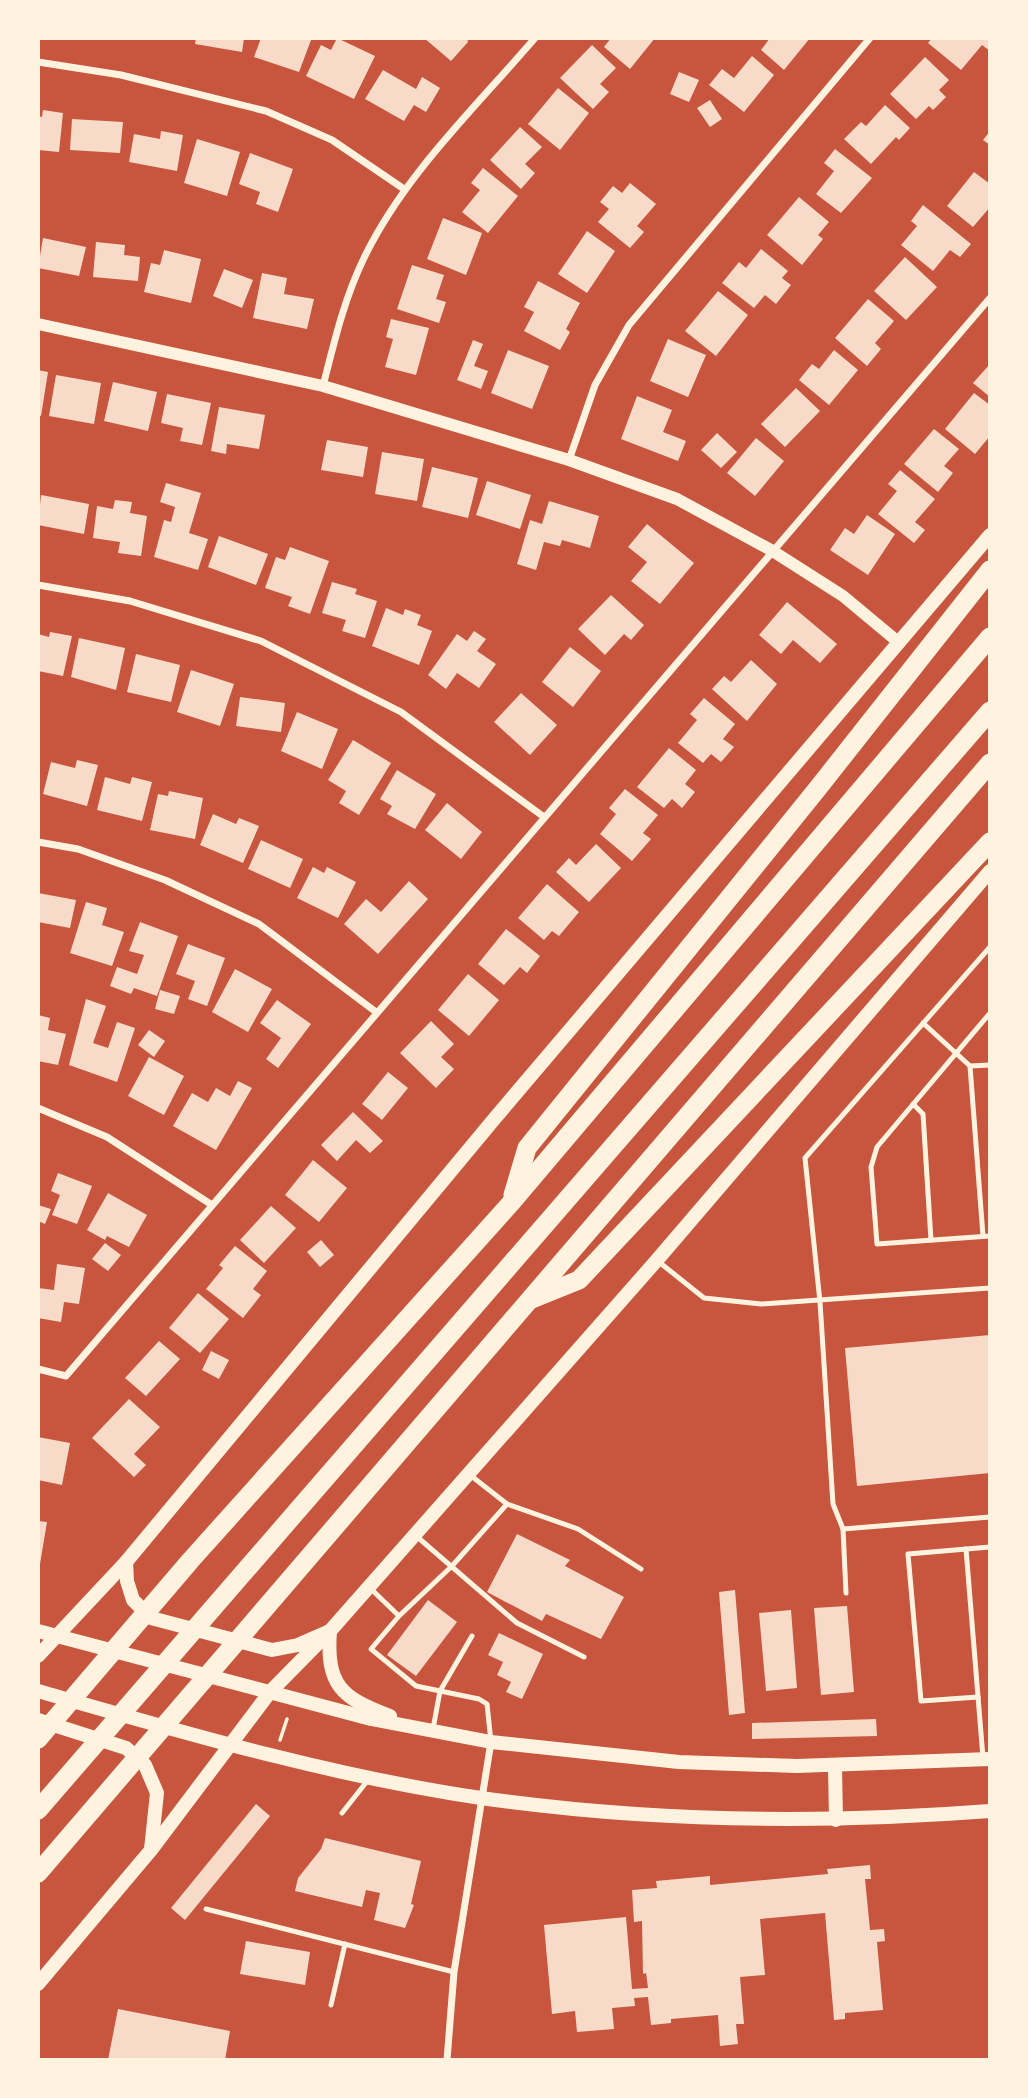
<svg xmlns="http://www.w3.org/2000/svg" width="1028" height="2098" viewBox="0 0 1028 2098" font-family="Rubik,sans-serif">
  <rect width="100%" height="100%" fill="#c8553d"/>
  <g fill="#f7dbc8">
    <path d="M196 38H244L242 52 195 44Z"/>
    <path d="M261 38 311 40 299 72 254 57Z"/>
    <path d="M337 38 375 56 354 99 306 76 321 45 331 50Z"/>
    <path d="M424 38H467L468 42 451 61Z"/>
    <path d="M611 38H655L630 69 604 47Z"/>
    <path d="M770 38H810L784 70 761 50Z"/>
    <path d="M932 38H990V51L982 45 961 70 928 43Z"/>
    <path d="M592 45 616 68 600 84 609 92 593 109 560 78Z"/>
    <path d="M752 56 774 75 744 112 709 85 722 69 734 78Z"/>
    <path d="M925 57 949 80 939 90 946 97 933 110 929 106 916 119 890 94Z"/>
    <path d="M383 70 416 89 422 77 440 88 426 112 414 105 404 121 365 99Z"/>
    <path d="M679 72 699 80 689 102 670 94Z"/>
    <path d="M558 88 589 113 560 150 528 124Z"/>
    <path d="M710 100 722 119 710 127 697 108Z"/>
    <path d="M885 105 910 128 899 140 896 137 871 164 844 139 861 122 866 126Z"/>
    <path d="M43 110 63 113 59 152 38 150V116L42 117Z"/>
    <path d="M72 119 123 122 120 153 70 150Z"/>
    <path d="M520 127 542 147 525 164 535 173 521 189 490 160Z"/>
    <path d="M161 131 183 135 177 171 129 162 134 134 160 139Z"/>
    <path d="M990 131V145L983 140Z"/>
    <path d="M197 139 240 152 227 196 184 183Z"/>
    <path d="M835 149 872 178 841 213 816 194 834 171 824 163Z"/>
    <path d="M250 153 293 169 278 212 256 204 260 192 239 184Z"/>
    <path d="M483 168 518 196 488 233 462 212 480 190 471 183Z"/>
    <path d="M974 172 990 184V207L973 227 947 206Z"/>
    <path d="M630 183 656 204 637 226 644 232 630 248 598 222 609 209 600 202 613 186 622 193Z"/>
    <path d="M799 197 829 222 818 235 823 239 802 265 767 235Z"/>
    <path d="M923 205 971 244 960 257 950 250 933 271 901 245 917 226 911 221Z"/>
    <path d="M443 218 482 233 466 275 427 259Z"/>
    <path d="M587 231 615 251 587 293 558 274Z"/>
    <path d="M43 238 86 247 79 276 38 268Z"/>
    <path d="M96 242 125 245 124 255 140 257 138 281 93 277Z"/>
    <path d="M761 249 788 271 782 278 791 285 776 304 765 295 754 308 722 283 739 262 746 268Z"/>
    <path d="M164 250 201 259 191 303 144 292 151 263 160 265Z"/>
    <path d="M905 257 937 287 906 320 874 291Z"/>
    <path d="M412 265 444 275 436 299 446 302 439 323 397 309Z"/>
    <path d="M224 269 253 280 242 308 213 296Z"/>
    <path d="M262 273 287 278 284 294 314 299 307 329 253 318Z"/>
    <path d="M538 281 580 303 566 329 570 332 560 350 524 331 534 312 524 307Z"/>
    <path d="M718 291 748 315 716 356 685 331Z"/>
    <path d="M868 299 894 321 875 343 881 349 867 366 835 338Z"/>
    <path d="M391 319 429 328 416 375 385 367 393 339 386 337Z"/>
    <path d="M668 339 706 355 688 397 650 381Z"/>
    <path d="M473 340 483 344 474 366 488 371 481 389 457 380Z"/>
    <path d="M508 350 549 366 532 409 491 393Z"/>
    <path d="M834 350 858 370 829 405 799 380 812 364 819 369Z"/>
    <path d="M990 364V397L973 383Z"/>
    <path d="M38 370 48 372 41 416 38 415Z"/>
    <path d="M56 375 101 383 94 424 49 416Z"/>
    <path d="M113 382 157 392 148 431 104 421Z"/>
    <path d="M796 388 820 411 785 447 761 424Z"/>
    <path d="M974 393 990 405V436L975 454 945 429Z"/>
    <path d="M167 394 211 403 202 445 180 441 183 428 161 423Z"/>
    <path d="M637 396 672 410 663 432 686 441 678 461 621 439Z"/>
    <path d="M219 407 265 415 259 449 227 444 226 454 211 451Z"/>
    <path d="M934 429 959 449 944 466 953 473 938 492 904 464Z"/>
    <path d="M717 433 737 452 721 468 701 450Z"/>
    <path d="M756 438 784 461 755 496 727 473Z"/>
    <path d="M327 440 368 447 363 477 321 470Z"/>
    <path d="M382 452 424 459 417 501 375 494Z"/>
    <path d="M432 467 478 478 468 518 422 507Z"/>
    <path d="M900 470 935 499 915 522 925 530 914 543 878 514 897 491 888 484Z"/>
    <path d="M487 481 531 495 520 529 476 515Z"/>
    <path d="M166 483 201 493 189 533 208 539 198 570 154 557 164 520 171 522 175 507 160 502Z"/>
    <path d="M41 495 89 504 84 534 38 525Z"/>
    <path d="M115 500 132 502 130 513 147 516 141 556 118 553 120 542 93 538 97 506 113 509Z"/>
    <path d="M549 501 599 516 590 548 562 540 560 546 544 542 536 570 517 564 530 520 542 524Z"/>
    <path d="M867 515 895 534 868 575 830 550 845 528 854 534Z"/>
    <path d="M647 524 694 563 660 604 631 581 647 562 628 547Z"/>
    <path d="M219 536 268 554 256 585 208 567Z"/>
    <path d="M290 547 329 561 310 614 288 606 292 597 265 588 276 557 285 560Z"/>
    <path d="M332 582 357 589 355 594 377 601 365 638 342 631 346 620 322 613Z"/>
    <path d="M611 595 644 625 631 640 624 634 605 655 578 629Z"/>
    <path d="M787 602 837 644 820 663 793 640 781 654 759 635Z"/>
    <path d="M386 608 403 615 405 609 421 615 417 625 432 631 419 665 372 646Z"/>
    <path d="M474 631 486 639 477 651 496 664 479 688 457 673 446 689 428 675 457 634 467 641Z"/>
    <path d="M50 632 72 636 63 676 38 671V634L49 637Z"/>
    <path d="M79 638 125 648 116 690 71 677Z"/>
    <path d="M570 647 601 671 573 707 542 682Z"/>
    <path d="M136 654 180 665 171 702 127 692Z"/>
    <path d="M751 660 777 684 747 721 712 689 724 676 731 682Z"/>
    <path d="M191 670 234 684 220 726 177 712Z"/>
    <path d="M521 693 557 725 530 755 494 722Z"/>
    <path d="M240 697 285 703 281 732 236 726Z"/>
    <path d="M704 698 735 724 723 739 734 747 721 762 711 754 703 763 678 743 697 720 690 714Z"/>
    <path d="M297 712 338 729 322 769 281 751Z"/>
    <path d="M353 740 391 763 359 815 339 803 346 791 328 780Z"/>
    <path d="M669 748 696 770 685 784 695 792 682 808 672 799 664 808 637 787Z"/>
    <path d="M77 760 98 765 87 806 43 794 51 762 75 768Z"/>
    <path d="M397 770 436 794 415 829 387 814 392 806 380 799Z"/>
    <path d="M105 777 130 784 132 777 152 782 142 821 97 810Z"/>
    <path d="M625 789 658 815 643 833 651 839 632 861 600 834 616 814 609 808Z"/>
    <path d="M169 791 203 798 195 839 150 830 158 794 168 796Z"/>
    <path d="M447 803 482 832 461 859 425 830Z"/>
    <path d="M213 814 236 824 239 818 259 826 243 863 200 845Z"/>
    <path d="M261 840 303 859 290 888 248 869Z"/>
    <path d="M596 844 621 868 589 902 556 872 569 858 576 865Z"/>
    <path d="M313 867 324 873 327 867 356 882 338 918 297 898Z"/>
    <path d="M409 881 428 899 378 954 344 924 366 899 381 912Z"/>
    <path d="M547 884 579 912 559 936 552 931 544 940 518 918Z"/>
    <path d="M38 893 76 900 70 928 38 922Z"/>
    <path d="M86 902 107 908 102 925 124 932 112 966 70 953Z"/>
    <path d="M140 922 178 936 157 996 134 988 131 994 110 986 117 967 137 974 144 955 129 951Z"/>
    <path d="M506 929 540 956 527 973 520 967 504 985 478 964Z"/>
    <path d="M188 944 225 958 207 1006 188 999 195 981 176 974Z"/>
    <path d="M235 969 272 989 248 1032 212 1012Z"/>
    <path d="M468 974 499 1000 469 1036 438 1010Z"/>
    <path d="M160 990 180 996 174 1014 155 1009Z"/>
    <path d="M86 999 106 1006 93 1043 108 1048 117 1022 135 1028 117 1082 69 1065Z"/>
    <path d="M277 1000 311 1024 278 1068 266 1059 281 1038 260 1023Z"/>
    <path d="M38 1015 50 1018 48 1030 66 1034 58 1065 38 1061Z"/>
    <path d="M431 1021 454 1044 441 1057 454 1069 436 1088 400 1053Z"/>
    <path d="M149 1030 165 1041 154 1057 138 1045Z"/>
    <path d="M149 1057 184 1076 164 1115 128 1096Z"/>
    <path d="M388 1072 408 1088 382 1120 362 1104Z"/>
    <path d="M238 1081 252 1088 216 1150 173 1126 192 1093 208 1102 216 1088 230 1096Z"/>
    <path d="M353 1112 383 1141 370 1153 356 1140 337 1161 321 1145Z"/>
    <path d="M313 1160 347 1188 319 1222 285 1195Z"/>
    <path d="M58 1173 92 1186 77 1224 52 1215 60 1195 51 1191Z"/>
    <path d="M108 1193 147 1215 129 1247 107 1236 105 1240 87 1230Z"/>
    <path d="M38 1205 51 1209 45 1224 38 1221Z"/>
    <path d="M271 1206 296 1228 264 1263 240 1240Z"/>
    <path d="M321 1240 334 1255 320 1267 307 1252Z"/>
    <path d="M105 1243 121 1255 108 1271 92 1259Z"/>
    <path d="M235 1246 267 1271 253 1289 261 1295 243 1318 206 1289 223 1268 219 1265Z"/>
    <path d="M57 1264 85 1268 79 1304 64 1302 61 1322 38 1318V1288L54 1290Z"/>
    <path d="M198 1293 229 1319 200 1353 169 1328Z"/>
    <path d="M990 1335V1473L857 1486 845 1348Z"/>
    <path d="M159 1341 180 1359 146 1396 125 1378Z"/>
    <path d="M211 1351 229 1360 219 1379 202 1370Z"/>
    <path d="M129 1399 160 1427 134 1454 146 1465 134 1477 92 1438Z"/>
    <path d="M38 1437 70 1443 62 1485 38 1480Z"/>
    <path d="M38 1521 47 1522 40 1564H38Z"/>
    <path d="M517 1534 570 1560 565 1566 624 1597 601 1639 546 1614 542 1621 487 1592Z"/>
    <path d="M735 1590 745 1713 729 1715 719 1592Z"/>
    <path d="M428 1600 457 1622 416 1676 387 1655Z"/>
    <path d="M847 1606 854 1692 821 1695 814 1608Z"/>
    <path d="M791 1610 797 1688 766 1691 759 1613Z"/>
    <path d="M499 1633 543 1654 522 1699 506 1692 511 1682 497 1675 503 1662 488 1655Z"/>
    <path d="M876 1719 877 1736 752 1739V1723Z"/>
    <path d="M256 1804 270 1816 185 1920 171 1908Z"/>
    <path d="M325 1838 421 1861 411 1904 414 1905 405 1928 374 1920 380 1893 366 1890 362 1907 295 1891 298 1878 321 1849Z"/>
    <path d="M870 1865 871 1879H865L870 1930 884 1929 885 1941 877 1942 883 2010 845 2013V2019L834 2020 825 1913 760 1919 765 1975 740 1977 744 2024H736L738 2044 720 2046 718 2015 671 2019V2023L651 2025 648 1997 634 1998 635 2006 612 2008 614 2029 577 2032 575 2011 552 2014 544 1925 626 1917 632 1989 648 1988 646 1973 643 1974 642 1921 634 1922 632 1890 657 1888 656 1881 710 1876V1885L828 1874 827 1869Z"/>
    <path d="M246 1941 310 1952 305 1985 240 1974Z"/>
    <path d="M118 2009 230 2031 225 2060H108Z"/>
  </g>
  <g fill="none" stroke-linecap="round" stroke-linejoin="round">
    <path stroke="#fff3e0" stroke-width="3.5" d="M280 1740 287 1719"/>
    <g stroke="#fff3e0" stroke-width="5">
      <path d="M990 947 805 1158 820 1302 833 1504 843 1529 990 1517"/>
      <path d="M990 1013 877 1147 871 1167 877 1244 990 1236"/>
      <path d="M923 1023 970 1066 990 1065"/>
      <path d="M970 1066 983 1236"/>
      <path d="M913 1104 923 1114 931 1240"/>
      <path d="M659 1262 704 1298 761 1304 990 1288"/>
      <path d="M470 1475 507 1504 578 1529 641 1569"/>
      <path d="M843 1529 846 1593"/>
      <path d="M415 1535 517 1623 584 1657"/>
      <path d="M966 1549 983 1758"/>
      <path d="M369 1587 399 1616 371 1649 416 1686 479 1699 487 1704 491 1742"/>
      <path d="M399 1616 452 1566 507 1504"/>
      <path d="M978 1697 921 1701 908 1554 990 1547"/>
      <path d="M433 1729 440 1691 472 1636"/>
      <path d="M342 1813 368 1780"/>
      <path d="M206 1909 454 1972"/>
      <path d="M331 2005 345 1944"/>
    </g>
    <g stroke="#fff3e0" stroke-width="7">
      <path d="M38 62 121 75 266 111 332 140 404 189"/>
      <path d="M323 386C334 343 344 299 364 258 404 175 475 108 535 38"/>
      <path d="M569 460 595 385 629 325 870 38"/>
      <path d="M38 585 130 601 261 641 401 712 544 817"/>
      <path d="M38 842 78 849 165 880 259 924 376 1012"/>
      <path d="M38 1108 107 1137 212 1205"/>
      <path d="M38 1369 66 1376 990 298"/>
      <path d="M447 2060 454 1972 491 1742"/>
    </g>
    <path stroke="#fff3e0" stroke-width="12" d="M38 324 323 386 569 460 677 499 771 550 843 596 897 641"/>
    <g stroke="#fff3e0" stroke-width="14">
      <path d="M126 1562 127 1581 133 1600 151 1618 272 1650 298 1645 330 1631C326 1685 341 1698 390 1716"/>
      <path d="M38 1631 371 1719 491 1742 679 1762 797 1766 990 1759"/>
      <path d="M38 1656 126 1562 495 1118 990 535"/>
      <path d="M38 1691C185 1733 331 1776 481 1798 649 1822 821 1824 990 1811"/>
      <path d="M38 1720 126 1748 145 1765 157 1793 151 1849"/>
      <path d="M835 1766 836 1820"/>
      <path d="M38 1984 151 1850 270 1692 330 1631 657 1260 990 871"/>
    </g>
    <g stroke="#fff3e0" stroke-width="19">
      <path d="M513 1195 527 1148 818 788 990 570"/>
      <path d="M532 1299 579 1280 990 842"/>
      <path d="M38 1739 190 1561 510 1204 990 637"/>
      <path d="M38 1810 990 711"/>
      <path d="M38 1873 990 763"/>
    </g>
  </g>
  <rect width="1028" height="2098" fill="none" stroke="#fff3e0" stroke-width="80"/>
</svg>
